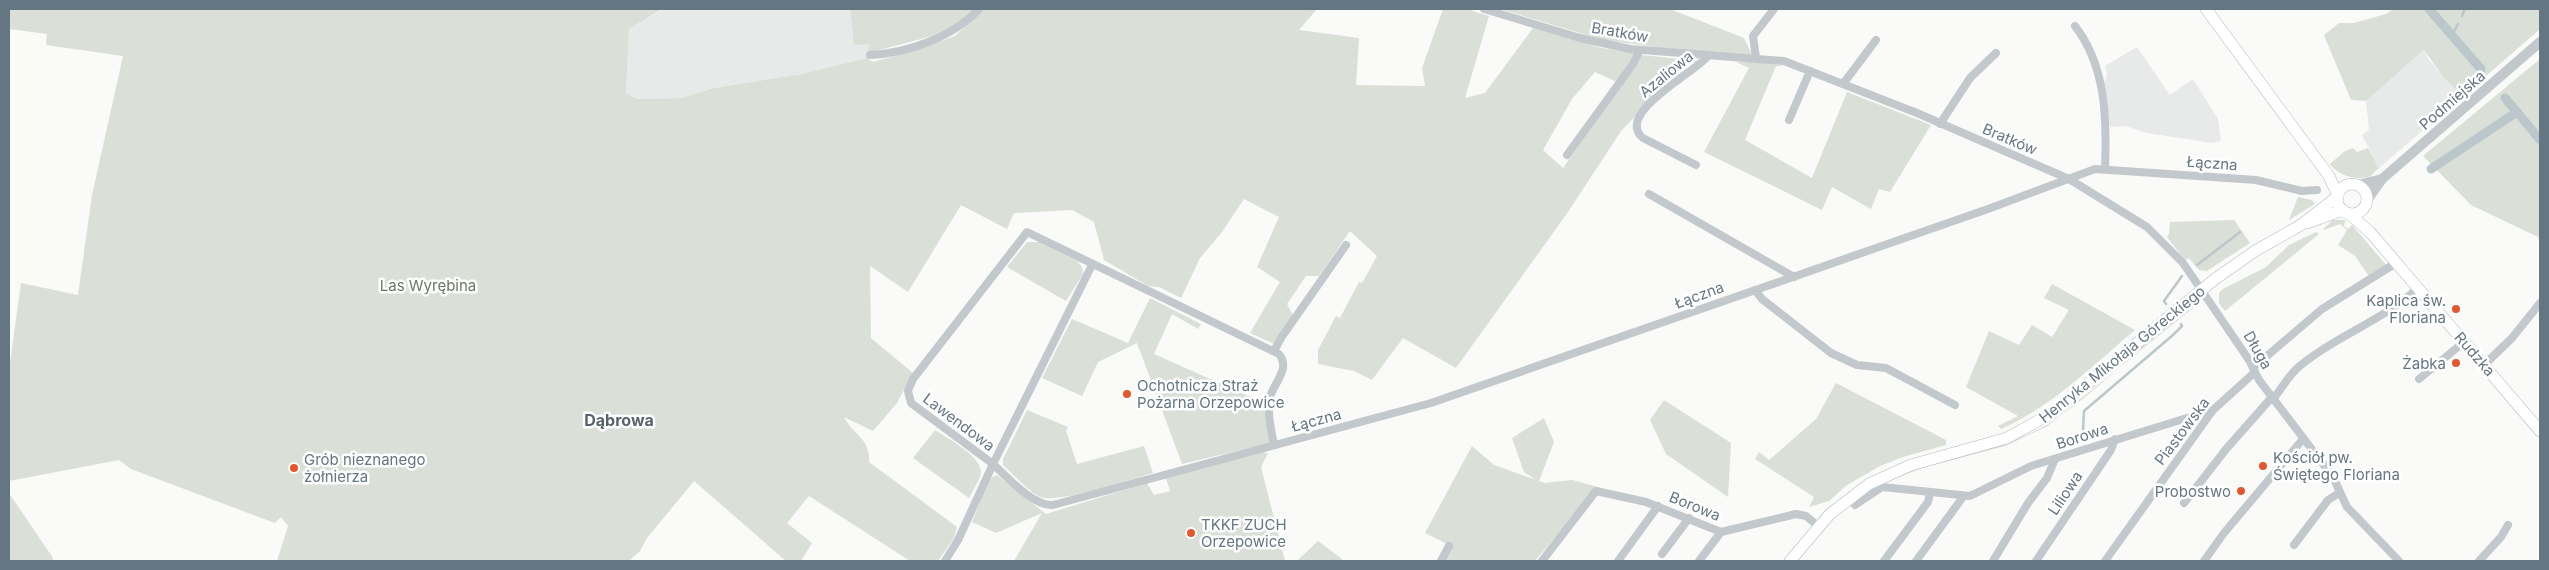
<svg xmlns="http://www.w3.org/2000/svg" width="2549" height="570" viewBox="0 0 2549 570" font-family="Inter,sans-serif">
  <rect width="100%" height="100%" fill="#fafaf8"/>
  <g fill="#e8e9e9">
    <path d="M663 9H850L854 44H870L867 58 801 74 714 88 681 98 638 99 626 94 629 29Z"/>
    <path d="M2137 47 2170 95 2193 79 2218 119 2221 141 2212 143 2147 133 2126 126 2110 127 2104 84 2107 75 2105 66Z"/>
    <path d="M2424 50 2427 57 2444 78 2463 96 2379 168 2362 135 2369 130 2366 101Z"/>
  </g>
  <g fill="#dadfd7">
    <path d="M9 9H662L629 29 626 94 638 99 681 98 714 88 801 74 867 58 873 62 919 49 955 36 984 9H1317L1299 30 1359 38 1356 85 1425 86 1422 68 1443 9H1467L1489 16 1465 98 1485 93 1533 28 1602 48 1636 53 1617 82 1595 72 1572 99 1543 150 1563 168 1642 55 1690 60 1621 131 1568 212 1456 368 1403 338 1372 380 1354 371 1318 364V350L1336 316 1340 318 1359 282 1362 283 1377 256 1350 231 1319 276H1306L1287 304 1293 315 1274 344 1250 333 1280 282 1257 267 1279 217 1244 199 1222 232 1200 258 1181 298 1159 287 1148 286 1104 260 1094 222 1072 210 1014 213 1007 229 961 205 908 292 870 266 871 338 913 373 897 403 873 431 844 417C853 435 871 439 869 462L957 527 954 538 938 561H910L809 496 787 523 812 543 801 561H786L694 481 647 538 640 551 629 561H277L288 526 281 517 275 523 131 469 119 460 9 481V370L21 283 78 295 92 195 123 56 46 45 47 34 9 29Z"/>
    <path d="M850 9H976L954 26 936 35 868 53 869 44 854 45Z"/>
    <path d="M1500 9H1670L1744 38 1752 55 1702 53 1603 40Z"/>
    <path d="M2393 9H2540V29L2463 96 2444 78 2424 50 2366 101 2351 100 2324 35 2339 23H2354L2386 14Z"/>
    <path d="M2540 59V240L2538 237 2471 205 2423 156Z"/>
    <path d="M1736 62H1769L1783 66H1776L1745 140 1812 178 1847 92 1931 125 1890 192 1879 189 1871 209 1832 187 1822 210 1704 152 1749 68Z"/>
    <path d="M2353 148 2357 152 2368 148 2379 168 2369 177C2354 180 2339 176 2330 164L2345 151Z"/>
    <path d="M2298 197 2312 200 2315 204 2289 220Z"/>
    <path d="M2234 220 2250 243 2207 271 2199 270 2189 258 2185 260 2167 237 2169 234 2170 222Z"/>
    <path d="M2333 220H2345L2344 226 2348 229 2352 225 2386 265 2369 276 2355 256 2338 245 2347 230 2340 224 2324 230 2323 229Z"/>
    <path d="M2316 232 2319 234 2225 311 2219 303V293L2223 289 2266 267 2289 245Z"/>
    <path d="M1027 242H1039L1077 261 1082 267 1083 274 1066 301 1007 267Z"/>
    <path d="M2052 284 2135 330C2092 366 2053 406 2001 429L1998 426 2018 416 1966 387 1989 331 2019 345 2032 325 2052 337 2069 310 2044 298Z"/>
    <path d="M1150 298 1201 324 1198 329 1172 314 1154 354 1264 403 1271 443 1182 464 1137 343 1098 362 1082 396 1042 378 1072 319 1128 343Z"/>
    <path d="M2193 305 2194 307 2046 427 2005 446 1922 468 1889 481C1935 452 1997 455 2046 425 2100 392 2142 341 2193 305Z"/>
    <path d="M1836 383 1946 440V445L1903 457 1880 466 1847 485 1829 501 1809 507 1814 497 1755 459 1759 452 1769 460 1816 419Z"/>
    <path d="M1664 400 1731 443 1728 497 1666 454 1650 420Z"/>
    <path d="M1027 410 1068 427 1066 431 1077 464 1144 446 1153 473C1132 479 1054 506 1038 496 1025 488 1014 475 1003 465V459Z"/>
    <path d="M1544 418 1554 442 1539 481 1545 483 1572 480 1598 487 1535 561H1443L1451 546 1425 533 1472 446 1494 465 1536 480 1524 472 1512 438Z"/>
    <path d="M935 430C947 438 981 456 981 472 980 480 973 490 969 498L913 458Z"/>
    <path d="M1263 452 1268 453 1261 467 1285 561H1014L1042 513 996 533 972 522 989 479 997 475 1046 514 1147 483 1154 495 1170 491 1166 478Z"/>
    <path d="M9 493 53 558V561H9Z"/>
    <path d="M1318 541 1342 559V561H1297Z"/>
  </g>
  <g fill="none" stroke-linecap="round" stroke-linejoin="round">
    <g stroke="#bbc7cb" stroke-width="2.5">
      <path d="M2462 16 2465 9"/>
      <path d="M2452 35 2458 24"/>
      <path d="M2197 265 2240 232"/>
      <path d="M2166 304 2164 301 2182 276"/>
      <path d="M2083 430 2084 411 2173 335 2182 326 2181 324"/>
    </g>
    <g stroke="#bbc7cb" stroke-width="9">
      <path d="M2429 9 2481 69"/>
      <path d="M2505 98 2517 112"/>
      <path d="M2431 169 2517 112 2540 140"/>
    </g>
    <defs>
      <g id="secondary">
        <path d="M2206 9 2329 176 2338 196"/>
        <circle cx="2352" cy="199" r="15"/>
        <path d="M2348 213 2370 232 2540 431"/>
        <path d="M2307 223 2343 210"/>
        <path d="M1790 561 1830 514 1869 484 1911 465 2007 438 2052 413 2215 279 2255 251 2301 225 2338 196"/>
      </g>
    </defs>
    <use href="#secondary" stroke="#b3babf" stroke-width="12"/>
    <g stroke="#c3c8cc" stroke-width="8">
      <path d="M1484 9 1580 38 1630 49 1784 61 1917 113 2069 179 2147 227 2183 263 2249 360 2259 380 2333 477 2347 507 2399 561"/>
      <path d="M2075 26C2106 66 2107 119 2105 169"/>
      <path d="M870 55C908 53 953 37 979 9"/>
      <path d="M1756 58 1753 36 1774 9"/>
      <path d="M1843 84 1876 40"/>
      <path d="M1789 120 1810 71"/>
      <path d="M1940 124 1970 78 1996 53"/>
      <path d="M1567 155 1633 64 1640 50"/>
      <path d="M1696 165 1643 138C1614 114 1694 73 1707 57"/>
      <path d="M1649 194 1794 277"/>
      <path d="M1092 265 993 464 911 403 908 391 913 379 1027 232 1279 354C1291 368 1274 383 1270 397 1267 412 1271 430 1274 445"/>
      <path d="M1755 290 1762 299 1831 353 1857 365 1886 368 1955 405"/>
      <path d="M1274 351 1281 338 1346 245"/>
      <path d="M2484 365 2512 338 2540 303"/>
      <path d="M2253 368 2322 309 2396 263"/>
      <path d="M2419 379 2464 342"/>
      <path d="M2274 398C2282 388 2290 373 2301 365 2337 335 2383 321 2418 288"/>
      <path d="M2184 503 2227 448 2273 396"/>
      <path d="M1855 505 1882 487 1970 496 2031 466 2213 410"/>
      <path d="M2294 545 2328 500 2339 493"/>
      <path d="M1662 554 1689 518"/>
      <path d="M945 561 958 540 993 464C1007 477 1034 507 1053 505L1431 403 1988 209 2095 169 2256 180 2302 191 2317 190"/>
      <path d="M1441 561 1449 546"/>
      <path d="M1542 561 1596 491 1646 502 1721 532 1796 514 1806 516 1818 526"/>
      <path d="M1618 561 1658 506"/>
      <path d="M1699 561 1721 532"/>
      <path d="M1884 561 1928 502 1930 493"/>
      <path d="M1916 561 1963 497"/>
      <path d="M1993 561 2028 503 2047 478 2055 459"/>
      <path d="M2036 561 2111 450 2115 439"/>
      <path d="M2105 561 2213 410 2254 373"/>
      <path d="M2204 561 2224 533 2303 439"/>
      <path d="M2479 561 2501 537 2508 525"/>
    </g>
    <g stroke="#c3c8cc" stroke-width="10">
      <path d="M2358 185 2382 179"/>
      <path d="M2367 200 2382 179 2540 42"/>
    </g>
    <use href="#secondary" stroke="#fff" stroke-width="11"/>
  </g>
  <g fill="#e4572e" stroke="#fff" stroke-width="2">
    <circle cx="2456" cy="309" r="5"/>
    <circle cx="2456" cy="363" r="5"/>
    <circle cx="1127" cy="394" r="5"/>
    <circle cx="2263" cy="466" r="5"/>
    <circle cx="294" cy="468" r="5"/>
    <circle cx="2241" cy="491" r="5"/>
    <circle cx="1191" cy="533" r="5"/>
  </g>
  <g text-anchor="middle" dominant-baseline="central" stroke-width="5" stroke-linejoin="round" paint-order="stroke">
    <g font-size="15" fill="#657683" stroke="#fff">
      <text transform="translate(1620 32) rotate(10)">Bratków</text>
      <text transform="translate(1666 74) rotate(-39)">Azaliowa</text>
      <text transform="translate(2452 100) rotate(-41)">Podmiejska</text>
      <text transform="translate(2010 139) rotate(23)">Bratków</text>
      <text transform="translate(2212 163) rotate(4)">Łączna</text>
      <text transform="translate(1699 295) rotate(-20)">Łączna</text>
      <text transform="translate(2258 350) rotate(60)">Długa</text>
      <text transform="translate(2122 354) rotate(-39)">Henryka Mikołaja Góreckiego</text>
      <text transform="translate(2475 354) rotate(49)">Rudzka</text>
      <text transform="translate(1316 420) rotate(-15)">Łączna</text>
      <text transform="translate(959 422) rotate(37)">Lawendowa</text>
      <text transform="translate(2182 431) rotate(-53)">Piastowska</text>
      <text transform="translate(2082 436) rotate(-18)">Borowa</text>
      <text transform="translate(2065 493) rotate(-56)">Liliowa</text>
      <text transform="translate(1695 506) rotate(22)">Borowa</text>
    </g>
    <g font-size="15" fill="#687a64" stroke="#fff">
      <text x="428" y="285">Las Wyrębina</text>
    </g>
    <g font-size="15" fill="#657683" stroke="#fff" text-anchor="start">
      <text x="2446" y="300" text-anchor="end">Kaplica św.<tspan x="2446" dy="17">Floriana</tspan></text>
      <text x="2446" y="363" text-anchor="end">Żabka</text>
      <text x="1137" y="385">Ochotnicza Straż<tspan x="1137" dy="17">Pożarna Orzepowice</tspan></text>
      <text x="2273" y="457">Kościół pw.<tspan x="2273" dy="17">Świętego Floriana</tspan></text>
      <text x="304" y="459">Grób nieznanego<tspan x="304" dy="17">żołnierza</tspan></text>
      <text x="2231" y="491" text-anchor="end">Probostwo</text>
      <text x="1201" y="524">TKKF ZUCH<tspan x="1201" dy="17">Orzepowice</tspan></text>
    </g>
    <g font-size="16" font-weight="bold" fill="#57646e" stroke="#fff">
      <text x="619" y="420">Dąbrowa</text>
    </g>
  </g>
  <rect width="2549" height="570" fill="none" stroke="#657683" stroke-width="20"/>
</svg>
